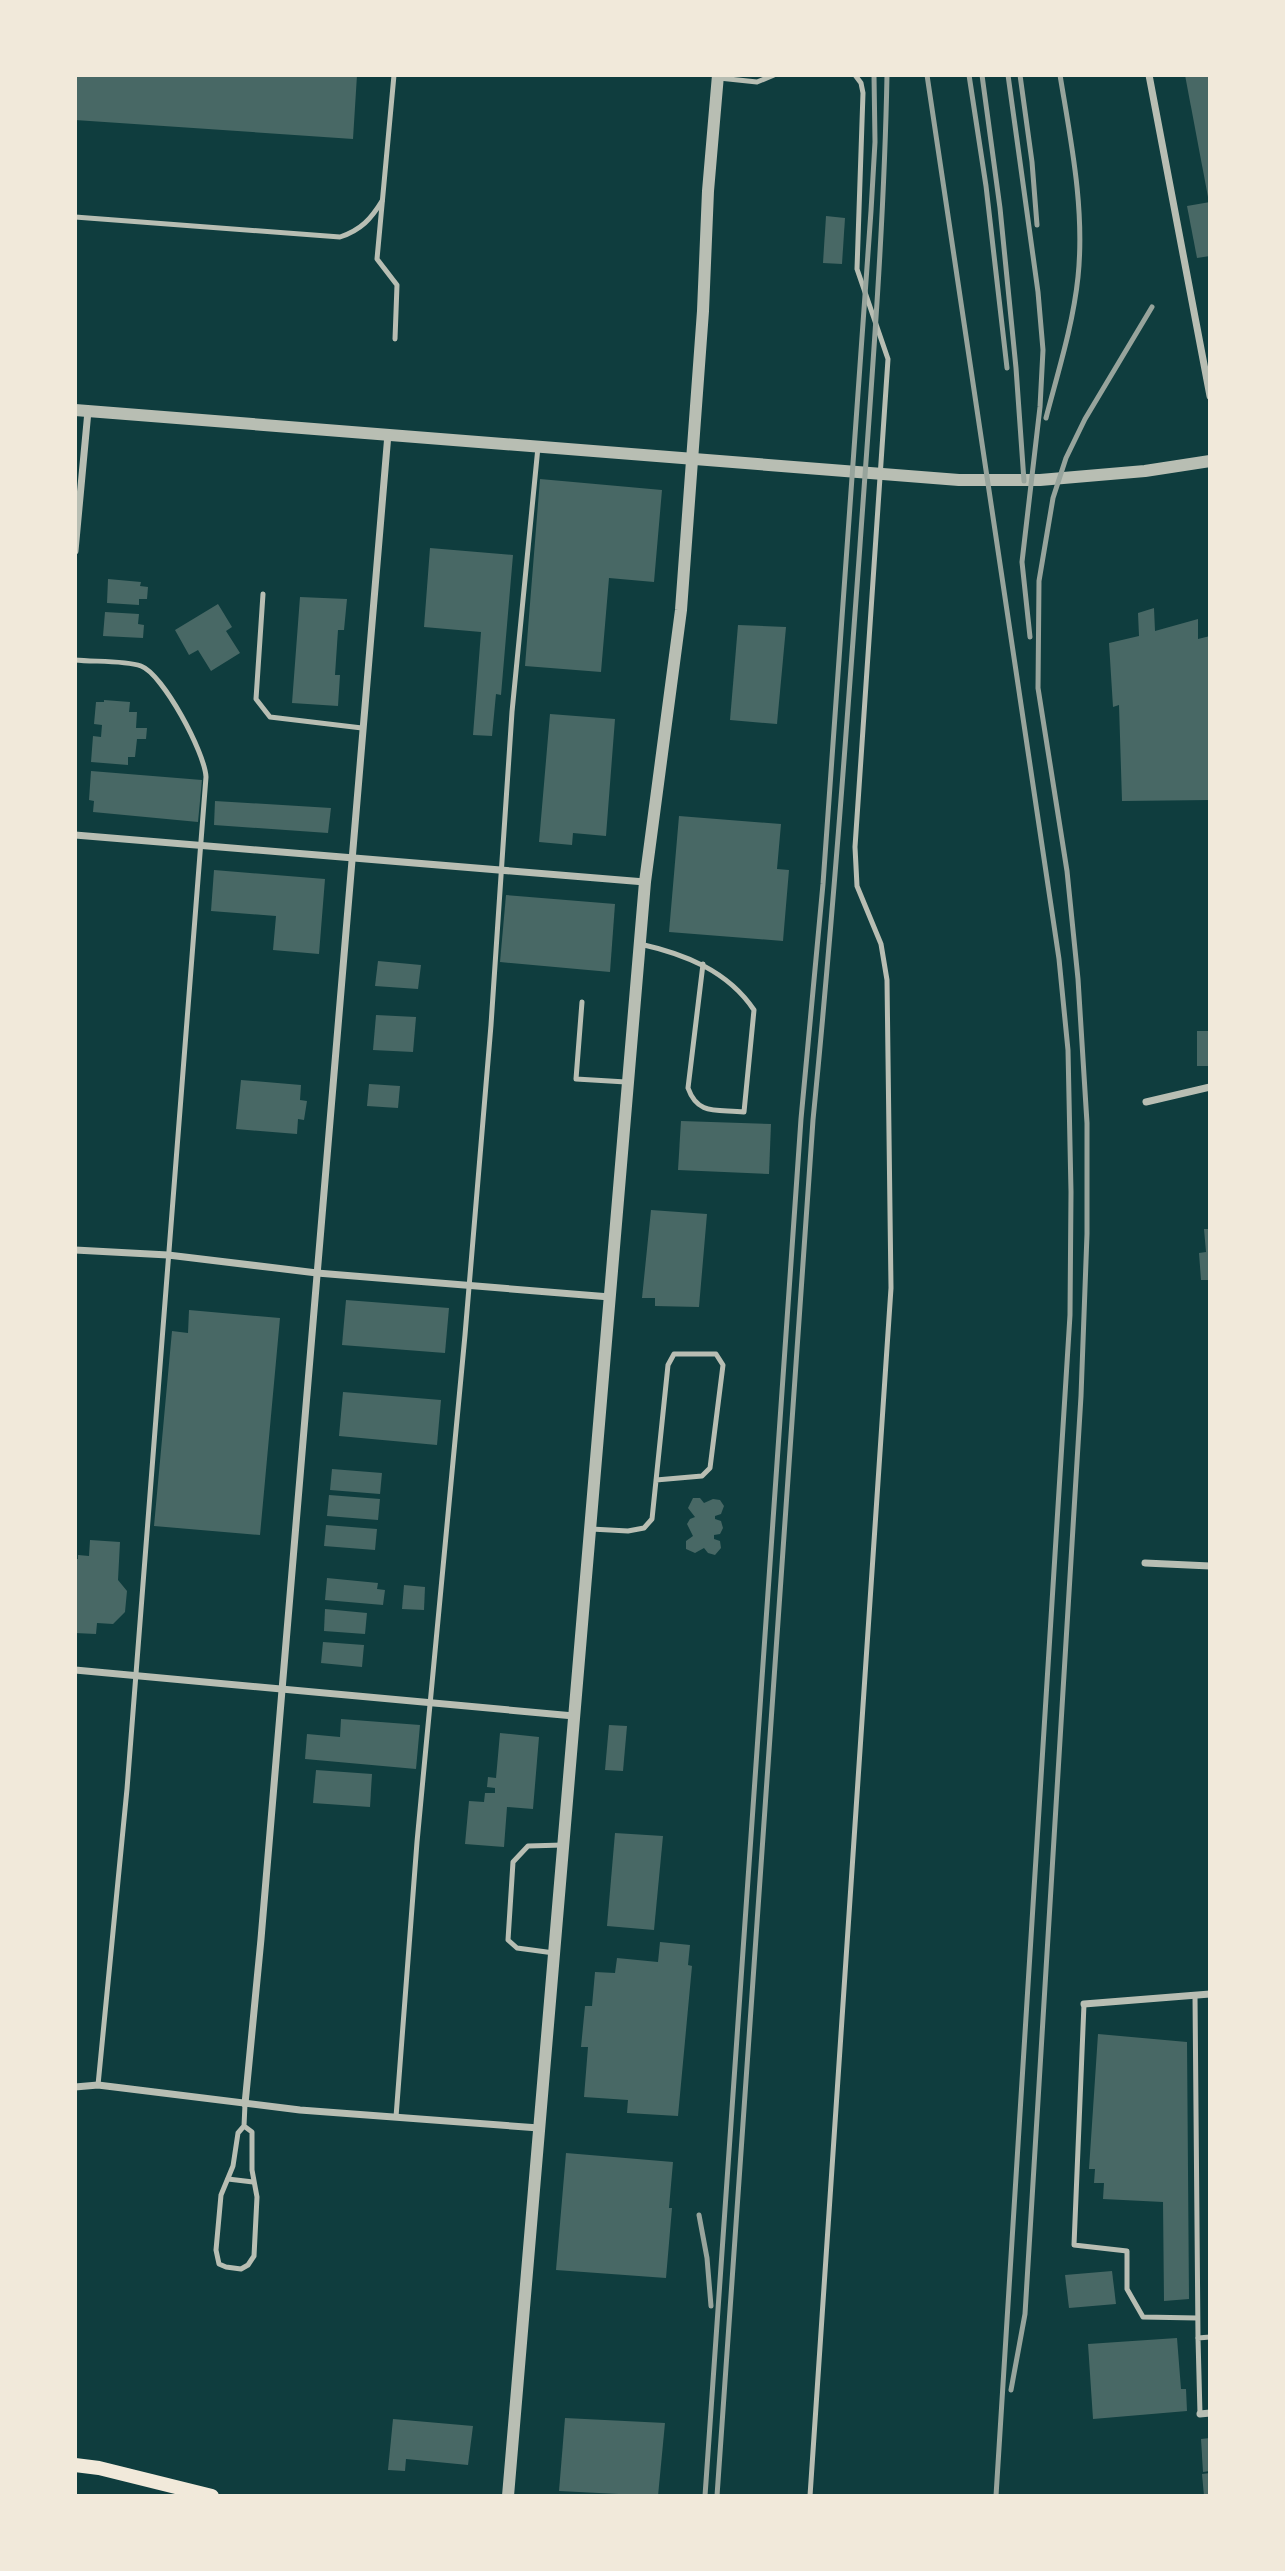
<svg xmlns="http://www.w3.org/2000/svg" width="1285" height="2571" viewBox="0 0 1285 2571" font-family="'IBM Plex Serif',serif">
  <rect width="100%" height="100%" fill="#0f3d3e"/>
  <g fill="#486865">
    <path d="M75 75H357L353 139 75 120Z"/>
    <path d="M1185 75H1210V197H1208Z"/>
    <path d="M1210 202V256L1197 258 1187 206Z"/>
    <path d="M826 216 845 218 842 264 823 263Z"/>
    <path d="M540 479 662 490 654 582 609 578 601 672 525 666Z"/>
    <path d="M430 548 513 555 501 695 496 694 492 736 473 735 481 632 424 627Z"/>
    <path d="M108 579 141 582 140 586 148 587 147 599H139V605L107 603Z"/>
    <path d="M300 597 347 599 344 630H338L335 675H340L338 706 292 703Z"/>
    <path d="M218 604 232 627 226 631 240 653 211 671 198 650 189 655 175 630Z"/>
    <path d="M1154 608 1155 631 1198 619V639L1210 636V800L1122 801 1119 705 1113 707 1109 643 1139 636 1138 613Z"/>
    <path d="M105 612 139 614 138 624 144 625 143 638 103 636Z"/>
    <path d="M738 625 786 627 777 724 730 720Z"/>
    <path d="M104 700 130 702 129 712H137L136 728H147L146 739H137L135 757H128V765L91 762 93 736 101 737 102 725 94 724 96 702H104Z"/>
    <path d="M550 714 615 719 606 836 573 833 572 845 539 842Z"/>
    <path d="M91 771 202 780 198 822 93 812 94 801 89 800Z"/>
    <path d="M215 801 331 808 328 833 214 825Z"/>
    <path d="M679 816 781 824 777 869 789 870 783 941 669 932Z"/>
    <path d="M214 870 325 879 319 954 273 950 276 916 211 911Z"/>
    <path d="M506 895 615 904 610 972 500 962Z"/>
    <path d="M378 961 421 965 418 989 375 986Z"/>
    <path d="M376 1015 416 1017 413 1052 373 1050Z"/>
    <rect x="1197" y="1031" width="13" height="35"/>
    <path d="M241 1080 301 1085 300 1100 307 1101 304 1120 298 1119 297 1134 236 1129Z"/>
    <path d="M369 1084 400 1086 398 1108 367 1106Z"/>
    <path d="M681 1121 771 1124 769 1174 678 1170Z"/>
    <path d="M651 1210 707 1214 699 1307 655 1306V1298H642Z"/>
    <path d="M1204 1229H1210V1280H1201L1199 1253 1206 1252Z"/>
    <path d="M346 1300 449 1308 445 1353 342 1345Z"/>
    <path d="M189 1310 280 1318 260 1535 154 1526 172 1331 188 1333Z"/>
    <path d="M343 1392 441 1400 437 1445 339 1436Z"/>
    <path d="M332 1469 382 1473 380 1494 330 1490Z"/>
    <path d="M329 1495 380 1499 378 1520 327 1516Z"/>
    <path d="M693 1498H700L704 1503 713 1499 720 1500 724 1506 721 1514 715 1516V1519L721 1521 723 1528 720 1534 714 1535V1539L720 1541 721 1548 715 1555 708 1553 704 1548 695 1553 686 1549V1541L693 1536 687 1524 690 1519 695 1517 688 1508Z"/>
    <path d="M326 1525 377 1529 375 1550 324 1546Z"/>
    <path d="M90 1540 120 1542 118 1580 127 1591 125 1612 113 1624 97 1623 96 1634 75 1633V1559H78V1555L89 1556Z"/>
    <path d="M327 1578 378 1583 377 1589 385 1590 383 1605 325 1600Z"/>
    <path d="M404 1585 425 1587 424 1610 402 1609Z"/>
    <path d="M325 1609 367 1613 365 1634 324 1631Z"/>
    <path d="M323 1642 364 1645 362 1667 321 1663Z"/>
    <path d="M341 1719 420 1725 416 1769 305 1759 307 1734 340 1737Z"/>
    <path d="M609 1725 627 1726 623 1771 605 1770Z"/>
    <path d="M500 1733 539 1737 533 1809 507 1807 504 1847 465 1844 469 1801 484 1802 485 1793H495V1788L487 1787 488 1777 496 1778Z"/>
    <path d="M316 1770 372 1774 370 1807 313 1803Z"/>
    <path d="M615 1833 663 1836 654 1930 607 1926Z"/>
    <path d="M660 1942 690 1945 688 1965 692 1966 678 2116 627 2113 628 2100 584 2097 588 2047H581L585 2006H592L595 1972 615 1973 617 1958 658 1962Z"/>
    <path d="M1098 2034 1187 2042 1189 2299 1164 2301 1163 2202 1103 2199 1104 2183H1094L1095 2169H1089Z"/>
    <path d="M566 2153 673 2162 669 2208H672L666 2278 556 2270Z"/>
    <path d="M1112 2271 1116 2304 1069 2308 1065 2275Z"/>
    <path d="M1177 2338 1181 2389H1186L1187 2411 1093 2419 1088 2344Z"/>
    <path d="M565 2418 665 2423 658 2496 559 2491Z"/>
    <path d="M393 2419 473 2426 468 2465 406 2459 405 2471 388 2470Z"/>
    <path d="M1210 2438V2471L1203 2472 1201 2439Z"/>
    <path d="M1210 2473V2496H1204L1202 2474Z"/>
  </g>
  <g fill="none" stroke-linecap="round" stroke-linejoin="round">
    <g stroke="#b8beb3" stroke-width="5">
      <path d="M394 75 377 259 397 285 395 339"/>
      <path d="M719 78 757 82 774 75"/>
      <path d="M75 217 340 237C361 230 371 219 382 201"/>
      <path d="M263 594 256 699 270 717 362 728"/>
      <path d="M75 660C94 662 124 660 141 666 163 674 205 753 206 777L127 1789 98 2085"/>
      <path d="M640 944C685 954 728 971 754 1010L744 1112C717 1109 698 1116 688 1088L703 964"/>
      <path d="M582 1002 576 1079 626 1082"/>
      <path d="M591 1529 628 1531 644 1528 652 1519 668 1365 674 1354H716L723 1365 710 1468 702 1476 656 1480"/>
      <path d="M554 1953 517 1948 508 1940 513 1862 528 1846 563 1845"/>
      <path d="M1195 1995 1198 2338"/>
      <path d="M1084 2004 1074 2245 1127 2251V2289L1143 2317 1197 2318"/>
      <path d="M396 2117 417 1842 465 1335 491 1025 512 712 538 447"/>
      <path d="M244 2126 252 2132V2170L257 2197 254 2256 248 2265 241 2269 226 2267 219 2264 216 2250 221 2195 233 2166 238 2133 244 2126 245 2104"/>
      <path d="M228 2179 253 2182"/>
      <path d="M1200 2414 1198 2338 1210 2337"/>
      <path d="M810 2496 891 1288 887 980 881 944 857 886 855 847 888 359 857 269 863 93 861 83 855 75"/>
    </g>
    <g stroke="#b8beb3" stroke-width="7">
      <path d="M1149 75 1210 396"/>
      <path d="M75 551 88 411"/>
      <path d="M75 835 645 882"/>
      <path d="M1146 1102 1210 1087"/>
      <path d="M75 1250 168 1255 317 1273 610 1297"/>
      <path d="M1145 1563 1210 1566"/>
      <path d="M75 1670 574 1716"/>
      <path d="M1084 2004 1210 1994"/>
      <path d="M75 2087 98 2085 300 2110 539 2128"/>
      <path d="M245 2104 261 1939 388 434"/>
      <path d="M1200 2414 1210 2413"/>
    </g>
    <g stroke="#b8beb3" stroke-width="12">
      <path d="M75 410 959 480H1040L1145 471 1210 461"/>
      <path d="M508 2496 645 882 681 610 703 311 708 191 718 75"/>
    </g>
    <path stroke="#f1e9da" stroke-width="14" d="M75 2465 99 2468 212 2496"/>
    <g stroke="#97a49c" stroke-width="5">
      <path d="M927 75 1059 959 1068 1050 1071 1192 1070 1315 996 2496"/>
      <path d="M969 75 986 186 1007 368"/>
      <path d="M982 75 1000 208 1016 368 1024 481"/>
      <path d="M1008 75 1038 292 1043 350 1040 407 1022 562 1030 637"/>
      <path d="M1020 75 1032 162 1037 225"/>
      <path d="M1046 418C1058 372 1073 325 1078 277 1085 209 1071 142 1060 75"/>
      <path d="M699 2215 707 2258 711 2306"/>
      <path d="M1011 2390 1025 2314 1081 1396 1087 1234V1123L1078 979 1067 871 1038 688 1039 581 1053 498 1066 458 1085 419 1152 307"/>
      <path d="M705 2496 801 1119 823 884 871 211 875 142 874 75"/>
      <path d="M717 2496 813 1120C832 928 846 737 860 545 871 389 884 232 887 75"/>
    </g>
  </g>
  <rect width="1285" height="2571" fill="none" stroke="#f1e9da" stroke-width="154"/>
</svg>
